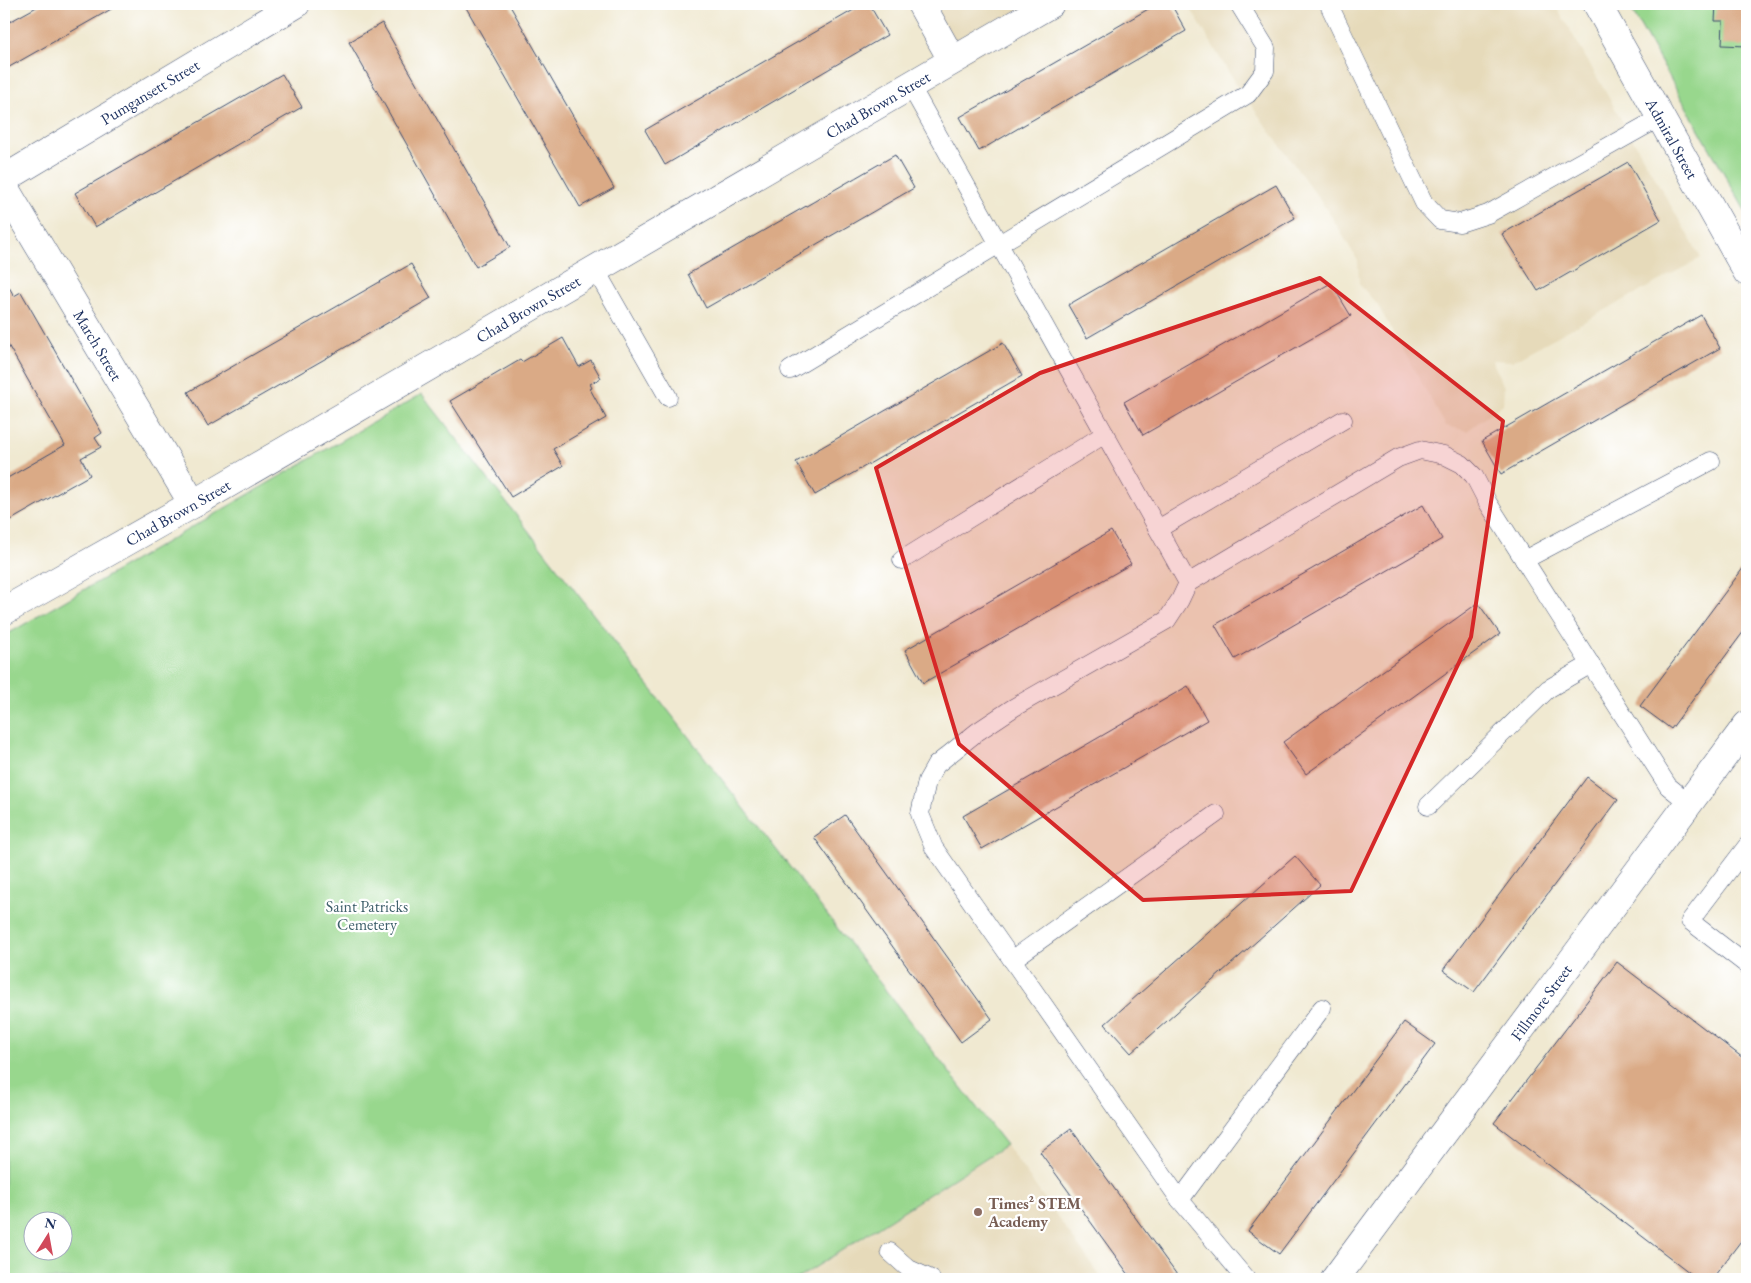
<svg xmlns="http://www.w3.org/2000/svg" width="1751" height="1283" viewBox="0 0 1751 1283" font-family="'EB Garamond',serif">
  <rect width="100%" height="100%" fill="#fff"/>
  <filter id="ink" filterUnits="userSpaceOnUse"><feTurbulence type="fractalNoise" baseFrequency=".02" numOctaves="2"/><feDisplacementMap in="SourceGraphic" scale="10" xChannelSelector="R" yChannelSelector="G"/><feConvolveMatrix kernelMatrix="1 2 1 2 8 2 1 2 1" color-interpolation-filters="sRGB"/></filter>
  <filter id="wash" filterUnits="userSpaceOnUse"><feTurbulence type="fractalNoise" baseFrequency=".0096" numOctaves="4" result="noise"/><feDisplacementMap in="SourceGraphic" scale="20" xChannelSelector="R" yChannelSelector="G"/><feGaussianBlur stdDeviation="1.12" result="paint"/><feColorMatrix in="noise" values="0 0 0 0 0 0 0 0 0 0 0 0 0 0 0 0 0 1.4 0 .05"/><feComposite in="paint" operator="in"/></filter>
  <g filter="url(#wash)">
    <rect width="100%" height="100%" fill="#f0e9d1"/>
    <g fill="#e6daba">
      <path d="M913 4H1067L959 65Z"/>
      <path d="M1188 4H1555L1701 258 1512 361 1492 360 1504 387 1503 404 1467 431 1446 426 1377 304 1359 284 1358 261 1330 214 1235 83Z"/>
      <path d="M1006 1145 1102 1279H797Z"/>
    </g>
    <g fill="#98d78d" stroke="#5a8376" fill-rule="evenodd">
      <path d="M1628 4H1747V214Z"/>
      <path d="M422 394 1006 1145 797 1279H4V636ZM32 1220H62V1250H32Z"/>
    </g>
    <g id="blocks">
      <g fill="#daaa86">
        <path d="M42 4H120L4 70V25Z"/>
        <path d="M464 4H509L614 188 580 207Z"/>
        <path d="M864 4H869L887 35 665 165 645 130Z"/>
        <path d="M1157 4H1171L1186 31 979 151 960 117Z"/>
        <path d="M1716 4H1741V7H1747V46L1722 45 1723 21H1715Z"/>
        <path d="M382 23 510 247 476 267 349 42Z"/>
        <path d="M282 74 302 107 95 227 75 193Z"/>
        <path d="M895 155 914 188 706 308 688 274Z"/>
        <path d="M1628 162 1661 220 1538 291 1502 234Z"/>
        <path d="M1276 185 1295 218 1087 338 1068 305Z"/>
        <path d="M411 264 431 298 208 426 188 392Z"/>
        <path d="M1331 283 1351 316 1143 435 1124 402Z"/>
        <path d="M9 287 14 296 21 292 102 433 95 438 101 447 81 458 90 475 4 524V480L65 445 4 338V290Z"/>
        <path d="M1701 315 1720 348 1501 474 1482 441Z"/>
        <path d="M563 338 579 367 591 360 601 378 590 384 592 388 590 389 606 418 553 449 563 466 511 497 450 401 520 360 522 362Z"/>
        <path d="M1003 343 1022 376 815 495 796 462Z"/>
        <path d="M1423 505 1442 539 1235 659 1215 625Z"/>
        <path d="M1111 531 1131 564 923 683 905 650Z"/>
        <path d="M1747 563V627L1671 729 1640 706Z"/>
        <path d="M1478 603 1500 634 1306 774 1283 742Z"/>
        <path d="M1188 686 1207 720 982 849 963 816Z"/>
        <path d="M1587 777 1618 800 1474 992 1443 970Z"/>
        <path d="M845 815 992 1019 961 1042 814 837Z"/>
        <path d="M1295 856 1320 885 1131 1053 1105 1024Z"/>
        <path d="M1617 962 1747 1061V1233L1712 1279H1698L1494 1123Z"/>
        <path d="M1404 1022 1435 1044 1279 1254 1248 1231Z"/>
        <path d="M1071 1129 1180 1279H1132L1040 1152Z"/>
      </g>
    </g>
  </g>
  <g filter="url(#ink)">
    <use href="#blocks" fill-opacity="0" stroke="#3b4b6f" stroke-width="1"/>
    <g fill="none" stroke-linecap="round" stroke-linejoin="round">
      <defs>
        <g id="lane">
          <path d="M1330 4V7L1424 203 1440 220 1460 223 1488 214 1661 117"/>
          <path d="M910 85 1188 583"/>
          <path d="M595 269 668 397"/>
          <path d="M790 370 1248 94 1265 71 1266 48 1239 4"/>
          <path d="M1158 529 1343 420"/>
          <path d="M902 560 1105 434"/>
          <path d="M1524 560 1711 461"/>
          <path d="M1428 806 1548 689 1591 664"/>
          <path d="M1747 846 1690 921 1747 965"/>
          <path d="M1012 960 1216 814"/>
          <path d="M1180 1200 1322 1008"/>
          <path d="M890 1252 909 1269 931 1279"/>
          <path d="M1246 1279 1180 1200 934 848 920 814 927 781 936 765 977 732 1013 708 1167 620 1180 600 1188 583 1398 458 1420 450 1444 455 1462 464 1474 476 1488 503 1668 786 1689 803"/>
        </g>
        <g id="street">
          <path d="M921 4 952 60"/>
          <path id="s1" d="M4 179 296 4"/>
          <path id="s2" d="M4 187 193 504"/>
          <path id="s3" d="M1335 1279 1747 725"/>
        </g>
        <g id="secondary">
          <path id="s4" d="M1597 4 1747 272"/>
          <path id="s5" d="M4 611 193 504 1050 4"/>
        </g>
      </defs>
      <use href="#lane" stroke="#3b4b6f" stroke-width="19"/>
      <use href="#street" stroke="#3b4b6f" stroke-width="29"/>
      <use href="#secondary" stroke="#3b4b6f" stroke-width="29"/>
      <use href="#lane" stroke="#fff" stroke-width="18"/>
      <use href="#street" stroke="#fff" stroke-width="28"/>
      <use href="#secondary" stroke="#fff" stroke-width="28"/>
    </g>
  </g>
  <path fill="#d62828" fill-opacity="0.2" stroke="#d62828" stroke-width="4" stroke-linejoin="round" d="M1320 278 1503 421 1471 637 1351 891 1143 900 959 744 876 468 1040 373Z"/>
  <circle fill="#8d6e63" stroke="#fff" stroke-width="2" cx="978" cy="1212" r="5"/>
  <g text-anchor="middle" dominant-baseline="central" stroke-width="4.5" stroke-linejoin="round" paint-order="stroke">
    <g font-size="16" fill="#1b2f5e" stroke="#fff">
      <text stroke="none"><textPath href="#s1" startOffset="170">Pumgansett Street</textPath></text>
      <text stroke="none"><textPath href="#s5" startOffset="1010">Chad Brown Street</textPath></text>
      <text stroke="none"><textPath href="#s4" startOffset="154">Admiral Street</textPath></text>
      <text stroke="none"><textPath href="#s5" startOffset="605">Chad Brown Street</textPath></text>
      <text stroke="none"><textPath href="#s2" startOffset="184">March Street</textPath></text>
      <text stroke="none"><textPath href="#s5" startOffset="200">Chad Brown Street</textPath></text>
      <text stroke="none"><textPath href="#s3" startOffset="345">Fillmore Street</textPath></text>
    </g>
    <g font-size="16" fill="#40616c" stroke="#fff">
      <text x="367" y="906">Saint Patricks<tspan x="367" dy="18">Cemetery</tspan></text>
    </g>
    <g font-size="16" font-weight="bold" fill="#785e54" stroke="#fff" text-anchor="start">
      <text x="988" y="1203">Times² STEM<tspan x="988" dy="18">Academy</tspan></text>
    </g>
  </g>
  <rect width="1751" height="1283" fill="none" stroke="#fff" stroke-width="20"/>
  <g transform="translate(48 1236) rotate(11)"><circle r="24" fill="#ffffff" stroke="#a4acbf"/>
  <path d="M0-4L9 19L0 12L-9 19Z" fill="#d1495b"/>
  <text y="-8" font-size="14" font-weight="bold" text-anchor="middle" fill="#1b2f5e">N</text>
  </g>
</svg>
